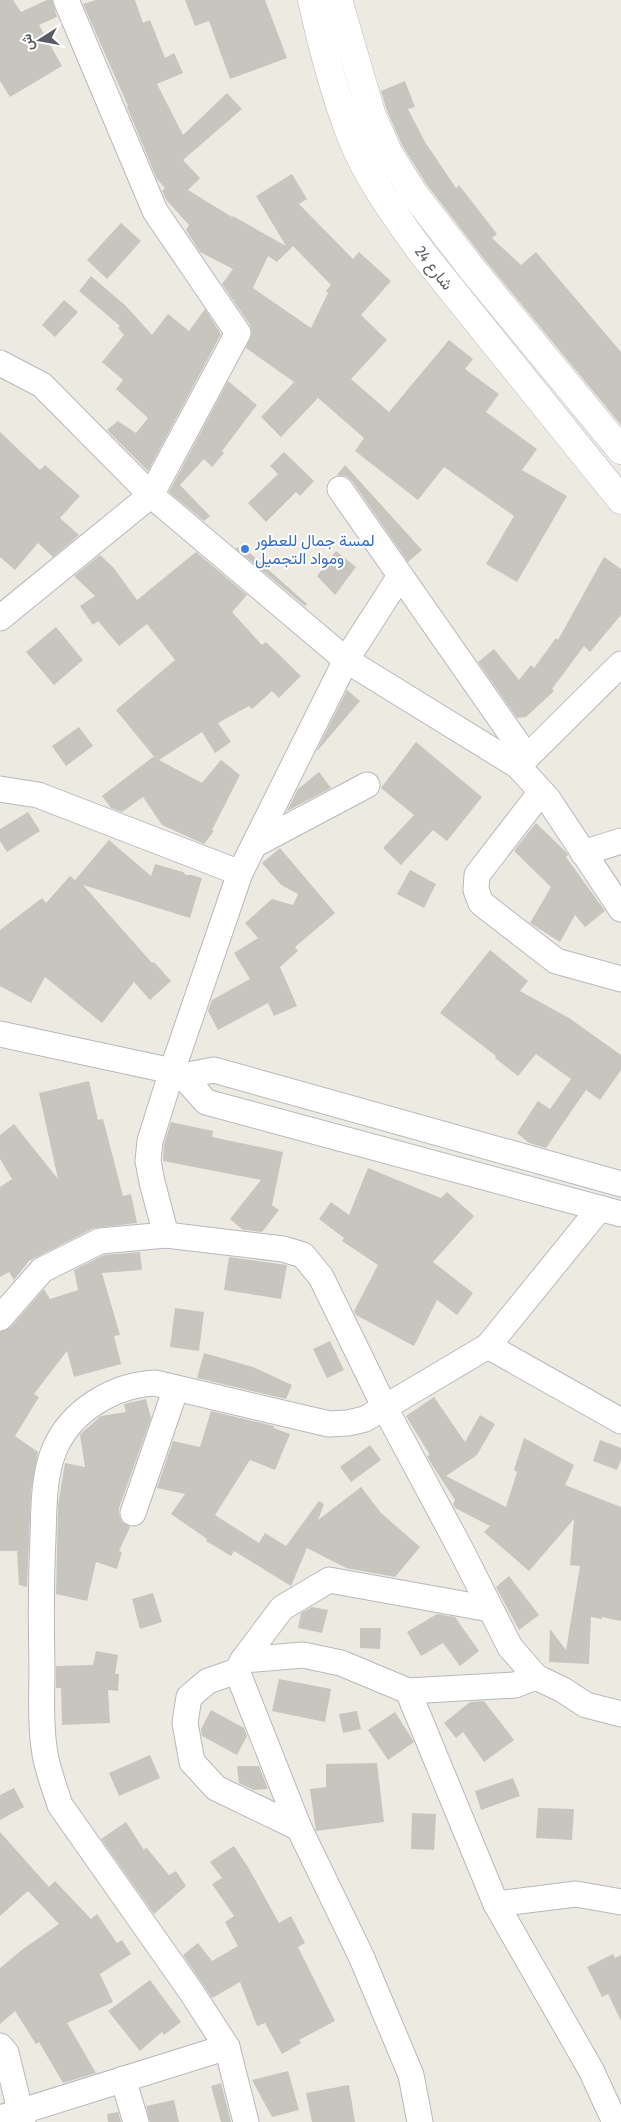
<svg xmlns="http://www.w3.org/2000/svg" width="621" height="2122" viewBox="0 0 621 2122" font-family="'Fira Sans Condensed',Vazirmatn,sans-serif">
  <rect width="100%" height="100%" fill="#edebe1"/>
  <g fill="#c7c5be" fill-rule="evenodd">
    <path d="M0 0H13L21 12 47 0H52L57 17 39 25 62 66 10 97 0 81Z"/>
    <path d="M96 0H135L143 23 150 20 165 58 174 53 183 73 157 84 183 135 227 93 242 109 183 160 200 178 188 190 232 217 233 216 286 246 256 196 292 174 307 199 299 204 353 259 359 252 391 281 361 315 387 340 351 379 389 412 449 340 473 359 465 369 499 394 486 412 537 449 522 470 567 496 517 582 486 564 514 516 444 467 418 500 355 451 364 438 318 398 281 437 261 417 294 382 246 348 252 333 250 325 222 284 233 269 200 252 186 230 189 225 167 201 162 191 165 188 157 179 127 107 128 106 83 4ZM293 246 331 285 326 291 328 293 311 328 253 288 268 256 277 262Z"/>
    <path d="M185 0H265L287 58 230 79 209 21 195 26Z"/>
    <path d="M405 81 415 107 408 109 425 142 456 188 459 185 497 234 492 238 521 265 536 252 621 352V425L484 259 427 185 402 145 387 111 381 91Z"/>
    <path d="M121 223 141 241 107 279 87 260Z"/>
    <path d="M91 276 126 306 152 335 168 314 189 331 205 309 221 334 148 471 107 430 118 421 136 433 148 418 116 389 123 380 102 362 124 335 118 328 120 326 79 291Z"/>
    <path d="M64 300 78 312 55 337 42 325Z"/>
    <path d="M228 381 257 405 222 451 224 453 212 467 204 459 180 485 210 516 204 521 169 492Z"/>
    <path d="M0 432 40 470 45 465 80 496 60 518 79 535 53 557 38 543 15 570 0 557Z"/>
    <path d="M284 452 314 481 300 496 296 492 266 522 248 503 278 474 270 466Z"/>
    <path d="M345 465 422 550 408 562 352 481 346 476 337 475Z"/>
    <path d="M243 547 307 604 305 606 235 548Z"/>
    <path d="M336 551 356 567 335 595 317 576Z"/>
    <path d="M196 552 247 595 232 612 262 645 266 642 301 676 279 698 272 691 252 709 249 706 218 723 231 742 215 753 202 732 159 760 202 783 221 760 240 775 212 830 214 831 204 844 162 825 143 797 122 812 111 808 102 796 153 757 155 758 116 710 175 660 147 624 119 646 98 621 93 625 80 606 95 596 74 576 100 555 113 567 137 600Z"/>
    <path d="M604 557 621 569V615L590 652 584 646 552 689 554 691 526 717 517 718 478 662 494 649 519 680 531 665 534 668 556 638 558 640Z"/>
    <path d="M56 627 83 660 54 685 26 652Z"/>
    <path d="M347 690 360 701 318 750H317Z"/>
    <path d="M79 727 93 746 66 766 52 746Z"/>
    <path d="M416 742 482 797 447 841 433 830 401 865 383 848 414 815 381 788Z"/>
    <path d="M319 772 331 788 287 811 298 789Z"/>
    <path d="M28 812 40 831 7 852 0 841V829Z"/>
    <path d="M536 823 565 851 568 855 566 857 605 911 585 927 575 915 560 942 530 923 551 887 514 851Z"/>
    <path d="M109 840 151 876 155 864 183 872 186 875H191L202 878 190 918 83 885 152 963 154 962 171 981 150 1000 134 982 102 1023 45 977 31 1003 0 986V930L42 898 46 903 70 876 75 880Z"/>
    <path d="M280 848 335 913 295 947 298 951 280 967 297 1006 274 1016 268 1003 218 1030 208 1011 212 1000 250 979 234 953 258 938 245 923 272 899 293 905 298 894 281 885 262 863Z"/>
    <path d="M410 870 436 884 424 908 397 894Z"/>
    <path d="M490 950 528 981 520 991 569 1018 621 1055V1070L600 1100 586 1090 546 1148 529 1143 517 1133 538 1101 550 1109 571 1079 536 1054 518 1076 495 1058 496 1056 440 1013Z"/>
    <path d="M89 1081 98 1120 103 1119 123 1196 131 1194 137 1223 94 1228 29 1261 14 1280 9 1272 0 1277V1187L12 1179 0 1159V1135L14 1124 58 1179 39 1093Z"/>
    <path d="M171 1122 213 1131 212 1137 283 1152 272 1205 279 1210 262 1232 243 1230 230 1219 261 1180 163 1161 164 1144Z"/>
    <path d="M368 1168 441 1198 447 1192 474 1216 433 1262 473 1293 457 1315 437 1300 414 1346 356 1315 354 1311 378 1265 342 1241 344 1238 319 1219 331 1202 349 1215Z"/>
    <path d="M140 1252 142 1270 102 1273 120 1335 114 1336 121 1364 74 1377 67 1351 34 1394 39 1397 15 1436 38 1452 31 1491 27 1587 19 1585 17 1551H0V1332L11 1327 44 1289 50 1299 78 1290 74 1270 104 1255Z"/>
    <path d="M229 1257 287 1265 281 1299 224 1290Z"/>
    <path d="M175 1308 204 1312 199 1351 170 1347Z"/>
    <path d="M330 1341 344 1370 327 1378 313 1349Z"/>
    <path d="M204 1353 253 1367 292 1385 286 1399 197 1378Z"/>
    <path d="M434 1397 465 1442 480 1415 495 1424 477 1455 446 1476 506 1507 517 1472 514 1470 524 1438 574 1465 565 1485 621 1507V1621L602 1617V1619L591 1617 589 1664 549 1662 550 1629 566 1650 580 1566 570 1565 574 1519 529 1571 484 1532 490 1526 455 1508 453 1504 455 1500 434 1468 427 1456 430 1455 406 1416Z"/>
    <path d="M146 1399 151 1418 119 1508V1515L122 1522 130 1527 119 1551 122 1552 117 1569 96 1562 87 1601 56 1594 58 1505 65 1463 85 1467 80 1435 83 1432 101 1416 126 1412 124 1404Z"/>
    <path d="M211 1411 274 1426V1428L290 1434 275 1470 250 1460 215 1515 259 1543 265 1533 286 1546 319 1501 324 1504 318 1520 361 1487 381 1513 420 1547 395 1577 346 1568 307 1548 291 1586 234 1551 231 1556 206 1541 207 1539 171 1514 185 1494 157 1488 173 1441 200 1447Z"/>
    <path d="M600 1440 621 1448V1460L617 1470 593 1461Z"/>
    <path d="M370 1445 381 1460 351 1482 340 1467Z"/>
    <path d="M509 1576 539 1615 519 1630 496 1587Z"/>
    <path d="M153 1593 162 1622 140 1629 132 1599Z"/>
    <path d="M312 1607 328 1610 322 1633 298 1628 301 1613Z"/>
    <path d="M437 1614 455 1617 479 1651 460 1666 443 1643 421 1656 407 1632Z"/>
    <path d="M360 1628H381L380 1649 360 1648Z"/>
    <path d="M96 1651 118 1655 115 1674H119L118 1691 108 1690 110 1723 62 1725 61 1688H56V1666L93 1665Z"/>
    <path d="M279 1679 331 1689 325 1722 272 1711Z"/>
    <path d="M484 1701 514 1740 484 1762 463 1732 456 1738 444 1723 470 1702Z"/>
    <path d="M211 1710 244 1728 247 1736 237 1755 202 1736 201 1729Z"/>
    <path d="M357 1711 361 1729 343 1733 339 1714Z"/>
    <path d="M395 1712 414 1742 388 1760 368 1730Z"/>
    <path d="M150 1755 160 1778 119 1796 109 1773Z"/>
    <path d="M377 1763 384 1822 316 1831 310 1789 326 1787V1764Z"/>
    <path d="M237 1766H259L268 1789 254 1790 239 1783Z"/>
    <path d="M513 1778 520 1796 481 1810 475 1791Z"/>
    <path d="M14 1788 24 1807 0 1820V1795Z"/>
    <path d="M538 1808 574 1809 572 1840 536 1838Z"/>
    <path d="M412 1813 436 1814 434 1850 411 1849Z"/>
    <path d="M126 1822 144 1850 146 1847 169 1875 176 1871 186 1886 154 1914 101 1839Z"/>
    <path d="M0 1832 49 1887 55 1881 91 1919 97 1914 117 1943 122 1940 131 1954 100 1974 113 2002 67 2023 96 2073 63 2083 39 2042 36 2044 15 2011 0 2024V1968L23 1949 59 1924 28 1891 0 1916Z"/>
    <path d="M234 1846 248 1867 279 1923 291 1916 305 1943 298 1947 335 2021 299 2040 301 2043 282 2054 265 2023 257 2026 240 1982 212 1998 183 1955 198 1943 212 1961 238 1946 225 1922 234 1916 212 1884 222 1878 210 1862Z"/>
    <path d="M613 1954 615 1958 621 1955V2021L608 1994 602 1997 587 1967Z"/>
    <path d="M150 1980 181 2022 164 2035 162 2032 140 2051 108 2011Z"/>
    <path d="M288 2071 299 2110 272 2117 252 2080Z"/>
    <path d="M221 2083 231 2122H221L211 2086Z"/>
    <path d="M349 2085 355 2122H312L306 2093Z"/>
    <path d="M174 2100 179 2122H150L146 2106Z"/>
    <path d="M118 2112 121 2122H108L107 2114Z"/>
  </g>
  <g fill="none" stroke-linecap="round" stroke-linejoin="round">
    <defs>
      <g id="street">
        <path d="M0 363 42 385 151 495 346 660 518 766"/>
        <path d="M340 489 527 757"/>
        <path d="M0 618 151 495 238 333 155 211 66 0"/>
        <path d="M621 664 518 766 548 799 621 909"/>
        <path d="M0 789 38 795 240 873"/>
        <path d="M541 792 477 875 476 890 481 903 556 961 621 979"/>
        <path d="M254 845 367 785"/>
        <path d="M583 853 621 841"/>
        <path d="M0 1034 172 1071 183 1076"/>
        <path d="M621 1184 214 1070 183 1076 206 1102 621 1214"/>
        <path d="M600 1208 488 1346 621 1421"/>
        <path d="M166 1235 152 1182 148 1161 150 1141 172 1071 240 873 346 660 400 576"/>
        <path d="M0 1318 42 1270 100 1241 166 1235 283 1249 303 1255 321 1277 385 1408 461 1550 510 1647 536 1677"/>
        <path d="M133 1513 176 1388"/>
        <path d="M243 1660 282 1608 329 1580 490 1609"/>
        <path d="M237 1671 208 1681 189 1697 185 1723 192 1762 216 1788 299 1828"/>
        <path d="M408 1691 496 1904 591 2070 615 2122"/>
        <path d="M496 1904 576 1894 621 1902"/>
        <path d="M0 2046 6 2053 23 2122"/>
        <path d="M123 2079 136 2122"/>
        <path d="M0 2118 227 2047"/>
        <path d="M246 2122 227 2047 190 1990 60 1805C54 1786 46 1767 44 1747 40 1721 42 1693 42 1667 41 1624 41 1581 43 1538 44 1508 43 1476 55 1448 72 1410 114 1385 155 1383L329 1424 348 1423 365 1419 488 1346"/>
        <path d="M420 2122 411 2075 361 1956 299 1828 237 1671 243 1660 303 1655 341 1663 408 1691 515 1685 536 1677 563 1690 586 1705 621 1714"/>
      </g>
      <g id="secondary">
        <path d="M312 0C322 45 334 93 351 136 368 179 396 217 423 254L621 500"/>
        <path d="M338 0 372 116 388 152 414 194 472 269 621 450"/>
      </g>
    </defs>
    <use href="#street" stroke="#b6b8be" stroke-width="27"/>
    <use href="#secondary" stroke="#b6b9c0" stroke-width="29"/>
    <use href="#street" stroke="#fff" stroke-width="25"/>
    <use href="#secondary" stroke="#fff" stroke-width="28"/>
  </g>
  <circle fill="#3f7fe0" stroke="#fff" stroke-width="2" cx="245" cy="549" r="5"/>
  <g text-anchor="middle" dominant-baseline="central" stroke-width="4" stroke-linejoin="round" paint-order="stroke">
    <g font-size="16" fill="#595c62" stroke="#fff">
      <text transform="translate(434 268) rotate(52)">شارع 24</text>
    </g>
    <g font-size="16" fill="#366cbe" stroke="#fff" text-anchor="start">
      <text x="255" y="540">لمسة جمال للعطور<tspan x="255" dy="18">ومواد التجميل</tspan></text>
    </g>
  </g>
  <g transform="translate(40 40) rotate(259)" stroke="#ffffff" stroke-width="4" paint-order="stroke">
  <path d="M0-4L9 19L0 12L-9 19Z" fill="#595c62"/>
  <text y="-8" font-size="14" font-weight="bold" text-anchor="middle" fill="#595c62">ش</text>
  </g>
</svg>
